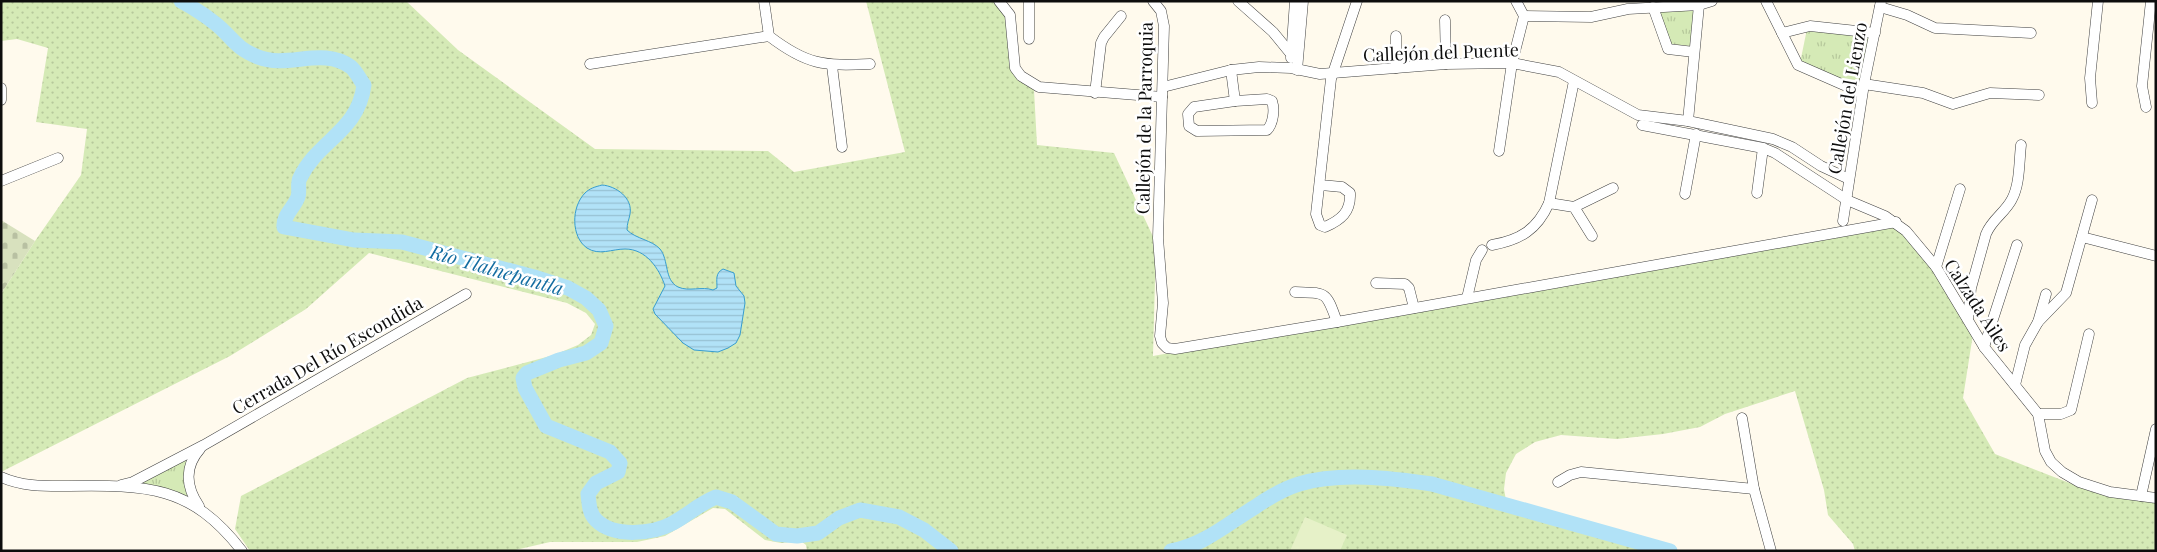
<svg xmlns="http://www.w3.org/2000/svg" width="2157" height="552" viewBox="0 0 2157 552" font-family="'Playfair Display',serif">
  <defs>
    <pattern id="grass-dots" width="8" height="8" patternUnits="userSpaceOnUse" patternTransform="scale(1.25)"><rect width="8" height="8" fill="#d5eab6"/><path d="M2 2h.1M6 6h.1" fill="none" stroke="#b6c89b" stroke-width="1.8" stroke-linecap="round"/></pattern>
    <pattern id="cemetery-stones" width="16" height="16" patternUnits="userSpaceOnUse" patternTransform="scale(1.25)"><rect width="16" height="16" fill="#d8e1be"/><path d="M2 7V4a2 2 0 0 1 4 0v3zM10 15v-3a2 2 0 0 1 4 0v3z" fill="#b8c0a2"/></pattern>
    <pattern id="park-tufts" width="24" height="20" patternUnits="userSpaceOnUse" patternTransform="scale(1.25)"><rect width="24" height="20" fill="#d5eab6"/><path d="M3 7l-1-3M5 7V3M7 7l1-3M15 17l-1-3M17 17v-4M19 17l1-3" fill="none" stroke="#b6c89b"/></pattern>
    <pattern id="water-rules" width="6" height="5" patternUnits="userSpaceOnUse" patternTransform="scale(1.25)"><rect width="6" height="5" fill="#b1e2f7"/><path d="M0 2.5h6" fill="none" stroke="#97c1d3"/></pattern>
  </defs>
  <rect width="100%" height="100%" fill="#fffaed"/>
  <path fill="url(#grass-dots)" d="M1 1H406L458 50 595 149 768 151 794 172 905 152 866 1H995L1006 15 1018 77 1034 90 1037 145 1114 153 1156 243 1153 356 1896 224 1933 267 1973 334 1963 398 1995 454 2085 489 2156 500V551H1855L1853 544 1828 515 1824 490 1795 391 1725 414 1700 427 1663 434 1617 439 1561 435 1535 442 1516 454 1506 473 1504 489 1507 506 1670 551H807L806 545 801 541 781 543 765 540 725 509 713 508 665 536 637 542H550L511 551H250L235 529 241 496 467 378 554 355 578 345 591 335 595 324 586 313 567 303 369 253 306 309 230 356 1 472V294L35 241 81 175 87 129 36 122 48 48 17 39 1 41Z"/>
  <path fill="url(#cemetery-stones)" d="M1 220 35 241 1 294Z"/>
  <g fill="url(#park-tufts)">
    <path d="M1656 10 1696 11 1692 46 1667 44Z"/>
    <path d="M1807 29 1872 37 1862 90 1800 63Z"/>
    <path d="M197 450 190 460 193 503 127 486Z"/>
  </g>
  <path fill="#e6f1c8" d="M1305 517 1347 535 1340 551H1290Z"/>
  <path fill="url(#water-rules)" stroke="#379dcf" d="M602 185C616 186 633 198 630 214 629 220 627 223 627 230 636 239 652 240 660 249 669 260 664 280 678 287 689 292 702 286 713 290L717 288C717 280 715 273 723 269L734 273 736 286 744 296 745 303 740 335 736 343 728 348 718 352 694 350 683 343 655 314 653 309 665 286C659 268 646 249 625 249 612 249 599 256 587 248 571 237 571 207 585 193 590 188 595 187 602 185Z"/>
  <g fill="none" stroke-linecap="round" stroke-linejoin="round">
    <g stroke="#b1e2f7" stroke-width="15">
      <path d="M181 1C192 7 206 16 216 24 233 38 235 48 258 57 288 69 323 46 351 67 356 71 360 80 364 85 358 132 318 140 300 178 297 183 300 191 298 197 294 208 283 215 284 227L354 240 402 242 534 277 568 288 586 298 599 310 606 326 601 343 586 353 559 360 527 373 523 378 525 388 546 426 610 452 620 463 618 472 596 483 588 494C589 503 589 513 596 520 614 538 653 534 673 523 689 514 699 504 716 497L732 502 776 534 797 536 818 533 839 518 860 510 899 517 924 530 951 551"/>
      <path d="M1171 551C1204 545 1227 524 1255 507 1268 498 1283 489 1299 484 1339 472 1391 478 1432 484L1670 551"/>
    </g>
    <defs>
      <g id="street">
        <path d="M764 1 769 36C807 65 823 66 870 64"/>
        <path d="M999 1 1010 15 1015 68 1021 76 1039 87 1162 97"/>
        <path d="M1153 1 1161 11 1164 26 1158 238 1163 303 1160 336 1162 343 1167 348 1175 349 1337 322 1896 222"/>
        <path d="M1238 1 1273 32 1291 54"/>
        <path d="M1766 1 1782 33 1810 26 1875 33"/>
        <path d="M1653 7 1668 49 1694 52"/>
        <path d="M1880 7 1907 15 1935 28 2031 33"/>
        <path d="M1524 16 1591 17 1628 9 1699 5 1712 1"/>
        <path d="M1445 20 1446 64"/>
        <path d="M1782 33 1798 65 1862 93"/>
        <path d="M1396 36V68"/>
        <path d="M1029 39V1"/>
        <path d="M1291 58 1295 1"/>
        <path d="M590 64 769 36"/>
        <path d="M832 66 842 147"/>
        <path d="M1231 70 1235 101"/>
        <path d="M1297 70 1303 1"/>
        <path d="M1864 84 1923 93 1953 104 1990 93 2039 95"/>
        <path d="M1163 87 1231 70 1259 67 1291 68 1320 74 1446 64 1512 63 1559 72 1638 115 1688 121 1773 139 1792 147 1821 166 1849 179"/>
        <path d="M1 88V100"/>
        <path d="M1095 93 1101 43 1104 37 1121 16"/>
        <path d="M1267 99 1272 101C1275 110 1273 124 1267 130L1197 131 1189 126 1188 114 1194 107 1235 101Z"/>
        <path d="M2092 103 2090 78 2098 1"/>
        <path d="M2146 107 2142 86 2151 1"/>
        <path d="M1688 121 1699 5"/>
        <path d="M1642 125 1763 148 1775 153 1847 200 1885 216 1906 231 1936 267 1984 347 2038 414 2045 451 2051 462 2062 472 2079 482 2110 492 2156 498"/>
        <path d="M1499 151 1512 63 1524 16 1516 1"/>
        <path d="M1 181 58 158"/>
        <path d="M1321 185 1342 187 1350 193C1351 212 1341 220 1325 227L1320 225 1316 214 1331 79 1357 1"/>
        <path d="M1757 193 1763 148"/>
        <path d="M1685 194 1696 134"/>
        <path d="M1549 203 1574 81"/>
        <path d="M1574 207 1613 188"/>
        <path d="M1843 221 1864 84 1881 1"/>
        <path d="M2082 237 2156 256"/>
        <path d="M1492 245C1520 240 1537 230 1549 203L1574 207 1592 236"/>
        <path d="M1936 267 1960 189"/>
        <path d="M1376 283 1405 284 1409 288 1414 308"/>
        <path d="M1295 292C1327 293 1326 291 1337 322"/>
        <path d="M1467 298 1476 260 1482 250"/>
        <path d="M1968 318 1971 288 1986 234C1992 219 2005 213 2012 199 2020 184 2019 162 2021 145"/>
        <path d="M2038 322 2066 293 2092 200"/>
        <path d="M1984 347 2017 245"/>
        <path d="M2015 385 2025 345 2038 322 2046 294"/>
        <path d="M2038 414H2061L2071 410 2089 334"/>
        <path d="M1742 418 1754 489 1771 551"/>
        <path d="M1 477C23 487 46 486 69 486 147 485 191 485 242 551"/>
        <path d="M1558 482 1570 475 1581 472 1754 489"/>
        <path d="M121 485 133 482 204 445 466 294"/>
        <path d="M2141 496 2156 429"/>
        <path d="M199 506C186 487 184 467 200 449"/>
      </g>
    </defs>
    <use href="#street" stroke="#404040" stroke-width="11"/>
    <use href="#street" stroke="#fff" stroke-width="10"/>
  </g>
  <g text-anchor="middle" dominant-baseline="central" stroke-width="5" stroke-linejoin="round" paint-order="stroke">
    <g font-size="18" fill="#0d0d0d" stroke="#fff">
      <text transform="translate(1441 52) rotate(-2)">Callejón del Puente</text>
      <text transform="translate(1847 98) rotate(-80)">Callejón del Lienzo</text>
      <text transform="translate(1144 118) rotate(-89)">Callejón de la Parroquia</text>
      <text transform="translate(1978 305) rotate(57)">Calzada Ailes</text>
      <text transform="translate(327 355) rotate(-30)">Cerrada Del Río Escondida</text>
    </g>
    <g font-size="19" font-style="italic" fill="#146da1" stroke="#fff">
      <text transform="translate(497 269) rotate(16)">Río Tlalnepantla</text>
    </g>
  </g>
  <rect width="2157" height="552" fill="none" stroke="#0d0d0d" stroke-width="5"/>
</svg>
